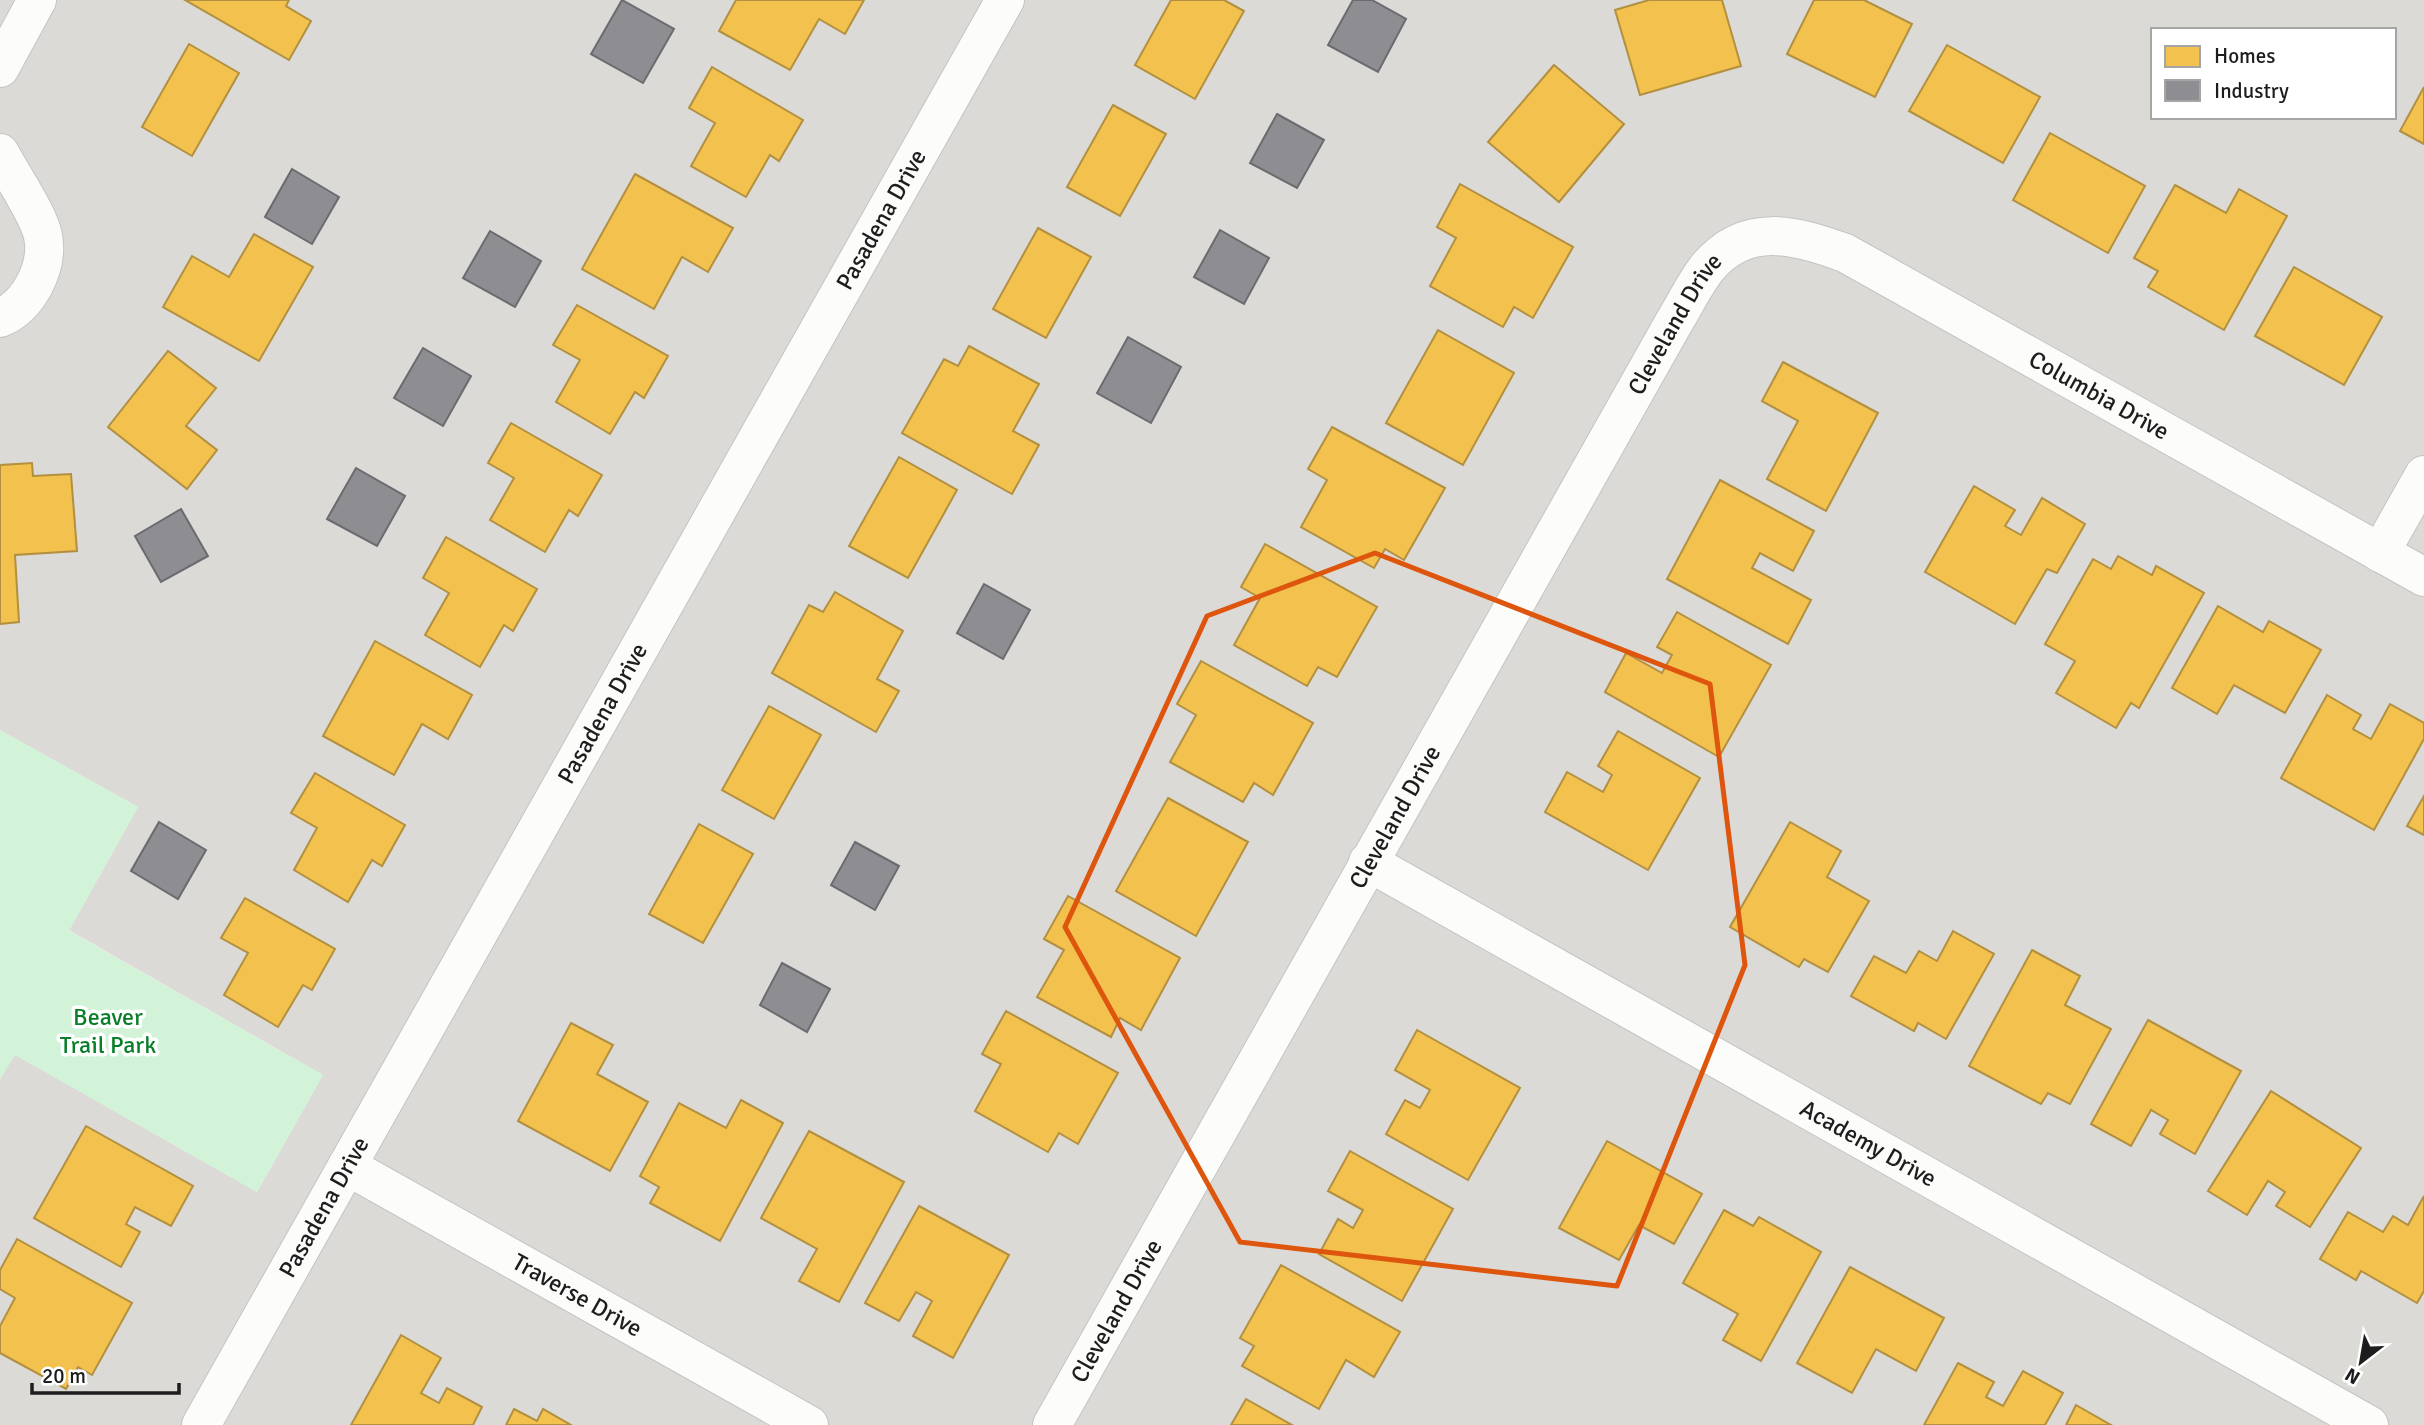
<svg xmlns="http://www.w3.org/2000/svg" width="2424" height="1425" viewBox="0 0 2424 1425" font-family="Signika,sans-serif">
  <rect width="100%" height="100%" fill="#ecebe6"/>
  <path fill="#dbdad7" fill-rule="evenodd" d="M0 0H2424V1425H0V1080L14 1054 257 1192 323 1075 69 930 138 807 0 730ZM2153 30H2394V117H2153Z"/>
  <path fill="#d3f3d9" d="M0 730 138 807 69 931 323 1075 257 1192 15 1055 0 1079Z"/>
  <g fill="#f2c14e" stroke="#b2903f" stroke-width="2">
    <path d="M185 0H289L286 6 311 21 289 60Z"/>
    <path d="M736 0H864L845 34 819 19 790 70 719 31Z"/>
    <path d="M1171 0H1224L1244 11 1195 99 1135 65Z"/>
    <path d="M1649 0H1722L1741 66 1640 95 1615 10Z"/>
    <path d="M1814 0H1864L1912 24 1875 97 1787 54Z"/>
    <path d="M189 44 239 73 192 156 142 127Z"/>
    <path d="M1947 45 2040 97 2003 163 1909 111Z"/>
    <path d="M1554 65 1624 124 1559 202 1488 142Z"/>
    <path d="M712 67 803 120 779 161 770 155 746 197 691 166 715 123 689 108Z"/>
    <path d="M2424 87V144L2400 131Z"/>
    <path d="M1113 105 1166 134 1120 216 1067 187Z"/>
    <path d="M2050 133 2145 186 2108 253 2013 200Z"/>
    <path d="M635 174 733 228 708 272 682 257 654 309 582 269Z"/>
    <path d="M1460 184 1573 247 1533 318 1514 307 1503 327 1430 286 1456 238 1437 227Z"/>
    <path d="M2175 185 2226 213 2239 189 2287 216 2224 330 2148 287 2158 271 2134 258Z"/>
    <path d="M1038 228 1091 257 1046 338 993 309Z"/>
    <path d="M254 234 313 267 259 361 163 307 192 256 229 277Z"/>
    <path d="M2294 267 2382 317 2344 385 2255 336Z"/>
    <path d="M577 305 668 356 644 398 635 392 610 434 556 402 580 360 553 345Z"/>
    <path d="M1438 330 1514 373 1463 465 1386 423Z"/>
    <path d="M969 346 1039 384 1013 431 1039 445 1012 494 902 433 944 359 958 366Z"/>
    <path d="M168 351 216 388 186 426 217 450 187 489 108 427Z"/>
    <path d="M1783 362 1878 413 1826 511 1767 479 1798 421 1762 401Z"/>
    <path d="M511 423 602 475 578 516 569 510 545 552 490 520 514 478 488 463Z"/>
    <path d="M1332 427 1445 488 1404 560 1385 549 1374 568 1301 527 1327 480 1308 469Z"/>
    <path d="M899 457 957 490 908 578 849 546Z"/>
    <path d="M32 463 33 476 71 474 77 551 15 555 19 622 0 624V465Z"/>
    <path d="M1720 480 1814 531 1793 571 1760 553 1752 568 1811 600 1788 644 1667 579Z"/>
    <path d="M1974 486 2015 510 2005 526 2021 535 2042 498 2085 524 2057 573 2047 569 2015 624 1925 572Z"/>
    <path d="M446 537 537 589 513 631 504 625 480 667 425 635 449 593 423 578Z"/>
    <path d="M1265 544 1377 607 1337 677 1318 667 1307 686 1234 645 1260 598 1241 587Z"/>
    <path d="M2118 556 2152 575 2156 566 2204 593 2139 708 2131 703 2116 728 2056 693 2075 661 2045 644 2093 559 2111 569Z"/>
    <path d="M835 592 903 631 877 679 899 691 876 732 772 673 809 605 823 612Z"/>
    <path d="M2218 606 2263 632 2269 621 2321 650 2285 713 2234 685 2217 714 2172 688Z"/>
    <path d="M1677 612 1771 665 1719 757 1605 692 1626 653 1662 673 1672 655 1657 647Z"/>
    <path d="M375 641 472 695 448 739 422 724 394 775 323 736Z"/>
    <path d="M1201 661 1313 723 1273 795 1254 783 1243 802 1170 762 1196 715 1177 704Z"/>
    <path d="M2327 695 2361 715 2353 729 2371 739 2390 704 2424 723V739L2374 830 2281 778Z"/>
    <path d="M769 706 821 735 774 819 722 790Z"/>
    <path d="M1618 731 1700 778 1648 870 1545 812 1567 772 1603 792 1612 775 1598 766Z"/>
    <path d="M315 773 405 825 382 866 372 860 348 902 294 870 317 828 291 813Z"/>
    <path d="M2424 796V835L2407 826Z"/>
    <path d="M1168 798 1248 842 1196 936 1116 891Z"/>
    <path d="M1790 822 1841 851 1827 877 1869 901 1828 972 1804 959 1799 967 1730 927Z"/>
    <path d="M699 824 753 854 703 943 649 914Z"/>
    <path d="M1068 896 1180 958 1141 1030 1120 1018 1111 1037 1037 997 1064 950 1044 939Z"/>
    <path d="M245 898 335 949 312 990 303 985 278 1027 224 995 248 953 221 938Z"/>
    <path d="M1953 931 1994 954 1946 1039 1918 1023 1914 1031 1851 996 1874 956 1906 973 1919 951 1937 961Z"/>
    <path d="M2032 950 2080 976 2065 1005 2111 1029 2070 1104 2048 1093 2041 1104 1969 1066Z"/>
    <path d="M1006 1011 1118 1073 1078 1144 1059 1133 1048 1152 975 1111 1001 1064 982 1054Z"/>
    <path d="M2148 1020 2241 1071 2195 1154 2160 1134 2168 1120 2151 1110 2131 1146 2091 1124Z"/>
    <path d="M571 1023 613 1045 597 1074 648 1102 610 1171 518 1121Z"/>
    <path d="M1417 1030 1520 1088 1468 1180 1386 1134 1405 1100 1420 1108 1430 1090 1395 1070Z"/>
    <path d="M2271 1091 2361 1148 2310 1227 2276 1206 2285 1192 2268 1181 2247 1215 2208 1191Z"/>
    <path d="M741 1100 783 1123 720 1241 650 1203 659 1187 640 1176 679 1103 726 1128Z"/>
    <path d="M86 1126 193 1186 171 1226 135 1207 126 1224 140 1232 121 1267 34 1218Z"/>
    <path d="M809 1131 904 1182 839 1302 799 1281 817 1249 761 1218Z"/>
    <path d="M1607 1141 1702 1194 1674 1244 1639 1225 1619 1260 1559 1228Z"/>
    <path d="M1350 1151 1453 1209 1402 1301 1319 1254 1338 1219 1353 1228 1363 1210 1328 1191Z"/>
    <path d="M2424 1196V1291L2417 1303 2361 1271 2356 1280 2320 1259 2348 1212 2383 1232 2393 1216 2408 1225Z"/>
    <path d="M919 1206 1009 1255 953 1358 913 1336 932 1301 916 1292 899 1321 865 1303Z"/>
    <path d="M1724 1210 1753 1226 1759 1217 1821 1252 1761 1361 1723 1340 1738 1314 1683 1283Z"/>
    <path d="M17 1239 132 1303 92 1375 78 1367 66 1389 0 1353V1326L15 1298 0 1289V1270Z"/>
    <path d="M1281 1265 1400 1332 1374 1377 1346 1360 1319 1409 1242 1366 1254 1346 1240 1338Z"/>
    <path d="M1850 1267 1944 1318 1916 1371 1876 1349 1852 1393 1797 1363Z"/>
    <path d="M401 1335 441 1358 421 1393 439 1403 447 1388 482 1407 473 1425H351Z"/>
    <path d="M1958 1363 1994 1382 1986 1397 2003 1406 2023 1371 2063 1393 2045 1425H1924Z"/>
    <path d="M1246 1399 1292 1425H1231Z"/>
    <path d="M2076 1405 2111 1425H2066Z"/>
    <path d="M514 1409 537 1421 543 1409 571 1425H506Z"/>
  </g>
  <g fill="#8d8d92" stroke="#6b6b6f" stroke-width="2">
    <path d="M622 0 674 29 643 83 591 54Z"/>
    <path d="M1353 0H1372L1406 19 1378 72 1328 45Z"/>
    <path d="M1277 114 1324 140 1297 188 1250 163Z"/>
    <path d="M292 169 339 197 312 244 265 217Z"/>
    <path d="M1220 230 1269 258 1244 304 1194 277Z"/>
    <path d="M490 231 541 261 515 307 463 278Z"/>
    <path d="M1128 337 1181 367 1151 423 1097 393Z"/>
    <path d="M423 348 471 376 443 426 394 398Z"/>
    <path d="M356 468 405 496 377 546 327 519Z"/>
    <path d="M181 509 208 556 161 582 135 536Z"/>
    <path d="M984 584 1030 610 1003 659 957 633Z"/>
    <path d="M159 822 206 850 178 899 131 871Z"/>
    <path d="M855 842 899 866 875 910 831 885Z"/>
    <path d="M782 963 830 989 807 1032 760 1005Z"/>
  </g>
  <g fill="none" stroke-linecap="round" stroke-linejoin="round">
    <defs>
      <g id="minor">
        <path d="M0 68 37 0"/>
        <path d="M0 153C11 174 39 215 43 236 49 267 29 306 0 318"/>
        <path d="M2380 553 2424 475"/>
        <path id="s1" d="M1368 862 2369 1425"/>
        <path id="s2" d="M347 1166 809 1425"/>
        <path id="s3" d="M201 1425 1005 0"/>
        <path id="s4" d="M1052 1425 1673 324C1684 306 1694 285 1707 268 1746 221 1795 235 1845 253L2424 577"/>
      </g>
    </defs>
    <use href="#minor" stroke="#c4c4c2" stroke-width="40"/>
    <use href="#minor" stroke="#fcfcfb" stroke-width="38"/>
  </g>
  <path fill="none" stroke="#de560d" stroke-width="5" stroke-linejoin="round" d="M1375 553 1710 684 1745 965 1617 1286 1240 1242 1065 927 1207 616Z"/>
  <g text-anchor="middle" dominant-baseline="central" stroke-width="7" stroke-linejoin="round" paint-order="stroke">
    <g font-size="24" fill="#1d1d1d" stroke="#fff">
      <text stroke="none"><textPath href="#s3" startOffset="1384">Pasadena Drive</textPath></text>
      <text stroke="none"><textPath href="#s4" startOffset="1265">Cleveland Drive</textPath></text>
      <text stroke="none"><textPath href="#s4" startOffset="1771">Columbia Drive</textPath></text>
      <text stroke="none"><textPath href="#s3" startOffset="817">Pasadena Drive</textPath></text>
      <text stroke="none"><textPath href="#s4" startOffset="698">Cleveland Drive</textPath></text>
      <text stroke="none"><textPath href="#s1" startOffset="574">Academy Drive</textPath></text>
      <text stroke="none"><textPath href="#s3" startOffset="250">Pasadena Drive</textPath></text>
      <text stroke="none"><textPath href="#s2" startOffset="264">Traverse Drive</textPath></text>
      <text stroke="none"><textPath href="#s4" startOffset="131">Cleveland Drive</textPath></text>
    </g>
    <g font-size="24" fill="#097e28" stroke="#fff">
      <text x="108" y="1017">Beaver<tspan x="108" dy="28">Trail Park</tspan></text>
    </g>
  </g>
  <rect x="2151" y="28" width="245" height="91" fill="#ffffff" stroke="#a5a5a5" stroke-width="2"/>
  <rect x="2165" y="46" width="35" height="21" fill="#f2c14e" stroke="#a5a5a5" stroke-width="2"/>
  <text x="2214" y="63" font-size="21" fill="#1d1d1d">Homes</text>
  <rect x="2165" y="80" width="35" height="21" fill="#8d8d92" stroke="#a5a5a5" stroke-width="2"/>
  <text x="2214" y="98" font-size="21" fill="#1d1d1d">Industry</text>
  <g transform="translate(2361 1362) rotate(211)" stroke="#ffffff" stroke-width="5" paint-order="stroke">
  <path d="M0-5L12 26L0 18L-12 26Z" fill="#1d1d1d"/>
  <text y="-10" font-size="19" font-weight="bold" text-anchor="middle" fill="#1d1d1d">N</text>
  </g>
  <path d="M32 1383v10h147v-10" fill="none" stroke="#1d1d1d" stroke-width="3.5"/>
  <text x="42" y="1383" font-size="21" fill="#1d1d1d" stroke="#ffffff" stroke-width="5" paint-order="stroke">20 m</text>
</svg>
